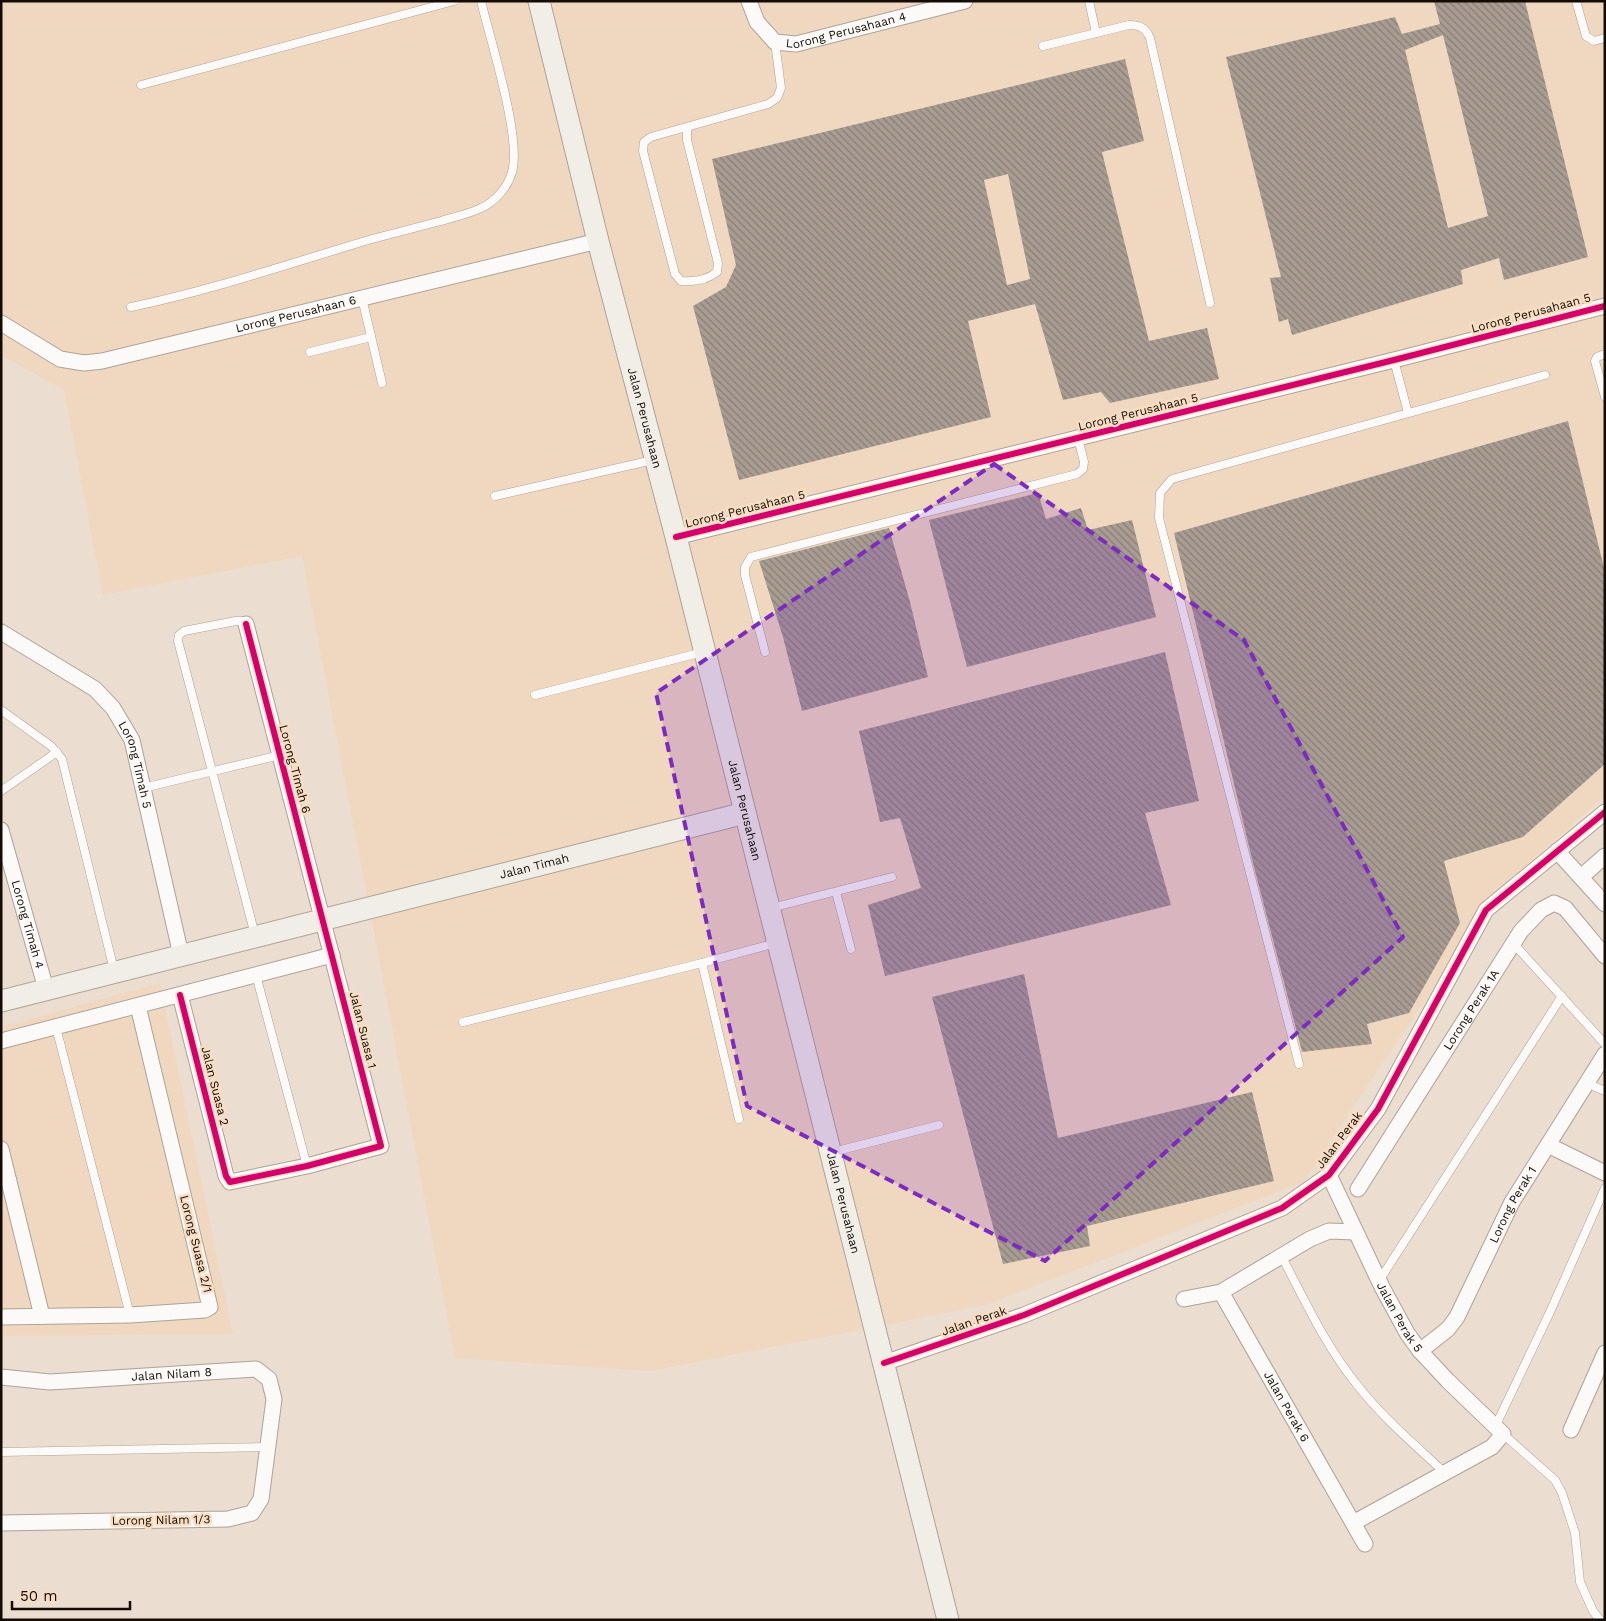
<svg xmlns="http://www.w3.org/2000/svg" width="1606" height="1621" viewBox="0 0 1606 1621" font-family="'Work Sans',sans-serif">
  <defs>
    <pattern id="building-back-hatch" width="6" height="6" patternUnits="userSpaceOnUse" patternTransform="scale(1.25)"><rect width="6" height="6" fill="#a89c93"/><path d="M-1 5l2 2M0 0l6 6M5-1l2 2" fill="none" stroke="#887e76"/></pattern>
  </defs>
  <rect width="100%" height="100%" fill="#ebddcf"/>
  <g fill="#f0d8c0">
    <path d="M1 1H1605V796L1501 887 1303 1182 986 1305 651 1371 455 1358 302 556 103 595 64 390 1 355Z"/>
    <path d="M160 983 233 1334 1 1336V1027Z"/>
  </g>
  <g fill="url(#building-back-hatch)" fill-rule="evenodd">
    <path d="M1434 1H1525L1588 257 1504 280 1499 258 1461 270 1463 284 1292 335 1288 319 1279 322 1270 278 1281 277 1226 57 1395 17 1402 34 1440 24ZM1443 35 1488 216 1448 228 1405 50Z"/>
    <path d="M1125 59 1144 141 1102 152 1149 341 1207 328 1219 379 1110 403 1101 392 1063 400 1035 304 968 321 991 417 739 480 693 306 726 287 736 265 712 159ZM1008 174 1030 279 1007 285 984 180Z"/>
    <path d="M1568 421 1605 572V764L1523 837 1444 861 1460 923 1409 1013 1367 1024 1372 1044 1302 1052 1252 859 1174 533Z"/>
    <path d="M1038 493 1046 519 1081 508 1088 530 1132 520 1156 617 967 667 929 520Z"/>
    <path d="M889 528 910 602 928 677 802 711 783 637 759 561Z"/>
    <path d="M1165 652 1199 801 1145 813 1171 905 885 976 868 905 921 888 900 818 880 822 859 731Z"/>
    <path d="M1024 974 1058 1138 1252 1092 1274 1181 1087 1226 1090 1246 1003 1264 932 997Z"/>
  </g>
  <g fill="none" stroke-linecap="round" stroke-linejoin="round">
    <defs>
      <g id="lane">
        <path d="M1089 1 1096 33"/>
        <path d="M1576 1 1586 36 1594 41 1605 38"/>
        <path d="M1043 46 1129 25C1140 25 1146 28 1150 38L1210 303"/>
        <path d="M141 85 454 1"/>
        <path d="M687 127V140L718 263 717 272C707 280 693 282 681 281L675 274 643 151 644 142 651 137 768 104 777 98 781 88 775 42"/>
        <path d="M362 298 382 383"/>
        <path d="M131 307C213 290 291 263 372 239 395 233 418 227 441 221 454 217 469 214 481 208 495 202 508 187 512 172 522 138 490 39 481 1"/>
        <path d="M310 352 371 337"/>
        <path d="M1605 354 1597 357 1595 361 1605 397"/>
        <path d="M1394 360 1408 413"/>
        <path d="M495 496 653 460"/>
        <path d="M246 624 242 621H236L184 631 179 635 178 641 255 935"/>
        <path d="M765 652 745 575V567L751 557 1077 474 1083 469 1084 462 1078 438"/>
        <path d="M535 695 703 652"/>
        <path d="M1 710 51 746 62 759 114 970"/>
        <path d="M143 788 280 755"/>
        <path d="M1 791 57 752"/>
        <path d="M836 892 851 949"/>
        <path d="M771 908 892 877"/>
        <path d="M1513 943 1605 1044"/>
        <path d="M702 963 739 1119"/>
        <path d="M256 975 307 1166"/>
        <path d="M463 1022 702 963 776 943"/>
        <path d="M56 1027 130 1315"/>
        <path d="M1299 1064 1159 518 1160 493 1172 479 1545 375"/>
        <path d="M1586 1083 1605 1091"/>
        <path d="M833 1152 939 1125"/>
        <path d="M1282 1257C1305 1301 1326 1347 1358 1386 1383 1418 1415 1445 1445 1473"/>
        <path d="M1379 1281 1562 996"/>
        <path d="M1495 1427 1550 1312 1605 1188"/>
        <path d="M1503 1434 1555 1480 1562 1493 1575 1533 1580 1582 1593 1611 1600 1620"/>
        <path d="M1 1452 268 1447"/>
      </g>
      <g id="street">
        <path id="s1" d="M749 1 757 22 775 42 796 44 965 1"/>
        <path id="s2" d="M1 323 60 359 84 363 102 361 598 241"/>
        <path d="M676 537 1394 360 1605 306"/>
        <path id="s3" d="M1 632 95 689 113 708 132 740 181 955"/>
        <path id="s4" d="M1 830 46 989"/>
        <path d="M1557 851 1605 904"/>
        <path d="M1581 877 1605 856"/>
        <path d="M180 995 226 1176 230 1182 307 1166 381 1146 246 624"/>
        <path d="M1 1041 332 955"/>
        <path d="M1548 1145 1605 1173"/>
        <path d="M1 1149 42 1316"/>
        <path id="s5" d="M1329 1175 1382 1287 1407 1333 1420 1351 1448 1381 1503 1434 1492 1447 1353 1523"/>
        <path id="s6" d="M1358 1189 1521 931 1541 910 1554 903 1565 908 1605 956"/>
        <path id="s7" d="M1221 1292 1365 1544"/>
        <path d="M1184 1299 1221 1292 1310 1239 1329 1231 1355 1232"/>
        <path d="M1 1317 130 1315 205 1310 210 1307 138 1006"/>
        <path id="s8" d="M1420 1351 1448 1329 1457 1317 1512 1202 1605 1054"/>
        <path d="M884 1363 1024 1315 1282 1208 1329 1175 1378 1109 1486 910 1605 812"/>
        <path id="s9" d="M1 1377 50 1382 256 1369 269 1379 274 1399 261 1499 252 1513 228 1519 1 1523"/>
        <path d="M1571 1430 1605 1353"/>
      </g>
      <g id="secondary">
        <path id="s10" d="M539 1 598 241 676 537 948 1620"/>
        <path id="s11" d="M1 1001 745 813"/>
      </g>
    </defs>
    <use href="#lane" stroke="#ada297" stroke-width="9"/>
    <use href="#street" stroke="#ada297" stroke-width="17"/>
    <use href="#secondary" stroke="#ada297" stroke-width="23"/>
    <use href="#lane" stroke="#fcfaf8" stroke-width="8"/>
    <use href="#street" stroke="#fcfaf8" stroke-width="15"/>
    <use href="#secondary" stroke="#f1eee8" stroke-width="21"/>
    <defs>
      <g id="cycleway">
        <path d="M676 537 1394 360 1605 306"/>
        <path d="M180 995 226 1176 230 1182 307 1166 381 1146 246 624"/>
        <path d="M884 1363 1024 1315 1282 1208 1329 1175 1378 1109 1486 910 1605 812"/>
      </g>
    </defs>
    <use href="#cycleway" stroke="#f7ddc3" stroke-width="9"/>
    <use href="#cycleway" stroke="#d6006c" stroke-width="6"/>
  </g>
  <path fill="#7b2cbf" fill-opacity="0.2" stroke="#7b2cbf" stroke-width="4" stroke-dasharray="10 6" stroke-linejoin="round" d="M994 464 1244 640 1403 937 1045 1261 747 1106 656 693Z"/>
  <g text-anchor="middle" dominant-baseline="central" stroke-width="5" stroke-linejoin="round" paint-order="stroke">
    <g font-size="12" fill="#140c04" stroke="#f7ddc3">
      <text stroke="none"><textPath href="#s1" startOffset="122">Lorong Perusahaan 4</textPath></text>
      <text transform="translate(1531 313) rotate(-15)">Lorong Perusahaan 5</text>
      <text stroke="none"><textPath href="#s2" startOffset="311">Lorong Perusahaan 6</textPath></text>
      <text transform="translate(1138 412) rotate(-14)">Lorong Perusahaan 5</text>
      <text stroke="none"><textPath href="#s10" startOffset="430">Jalan Perusahaan</textPath></text>
      <text transform="translate(745 509) rotate(-14)">Lorong Perusahaan 5</text>
      <text stroke="none"><textPath href="#s3" startOffset="198">Lorong Timah 5</textPath></text>
      <text transform="translate(295 769) rotate(75)">Lorong Timah 6</text>
      <text stroke="none"><textPath href="#s10" startOffset="835">Jalan Perusahaan</textPath></text>
      <text stroke="none"><textPath href="#s11" startOffset="550">Jalan Timah</textPath></text>
      <text stroke="none"><textPath href="#s4" startOffset="98">Lorong Timah 4</textPath></text>
      <text stroke="none"><textPath href="#s6" startOffset="212">Lorong Perak 1A</textPath></text>
      <text transform="translate(363 1030) rotate(76)">Jalan Suasa 1</text>
      <text transform="translate(215 1086) rotate(76)">Jalan Suasa 2</text>
      <text transform="translate(1339 1140) rotate(-53)">Jalan Perak</text>
      <text stroke="none"><textPath href="#s10" startOffset="1240">Jalan Perusahaan</textPath></text>
      <text stroke="none"><textPath href="#s8" startOffset="176">Lorong Perak 1</textPath></text>
      <text transform="translate(196 1244) rotate(76)">Lorong Suasa 2/1</text>
      <text stroke="none"><textPath href="#s5" startOffset="159">Jalan Perak 5</textPath></text>
      <text transform="translate(974 1321) rotate(-19)">Jalan Perak</text>
      <text stroke="none"><textPath href="#s9" startOffset="171">Jalan Nilam 8</textPath></text>
      <text stroke="none"><textPath href="#s7" startOffset="132">Jalan Perak 6</textPath></text>
      <text transform="translate(161 1520) rotate(-1)">Lorong Nilam 1/3</text>
    </g>
  </g>
  <rect width="1606" height="1621" fill="none" stroke="#140c04" stroke-width="5"/>
  <path d="M12 1601v8h118v-8" fill="none" stroke="#140c04" stroke-width="2.5"/>
  <text x="20" y="1601" font-size="15" fill="#140c04" stroke="#f7ddc3" stroke-width="4" paint-order="stroke">50 m</text>
</svg>
